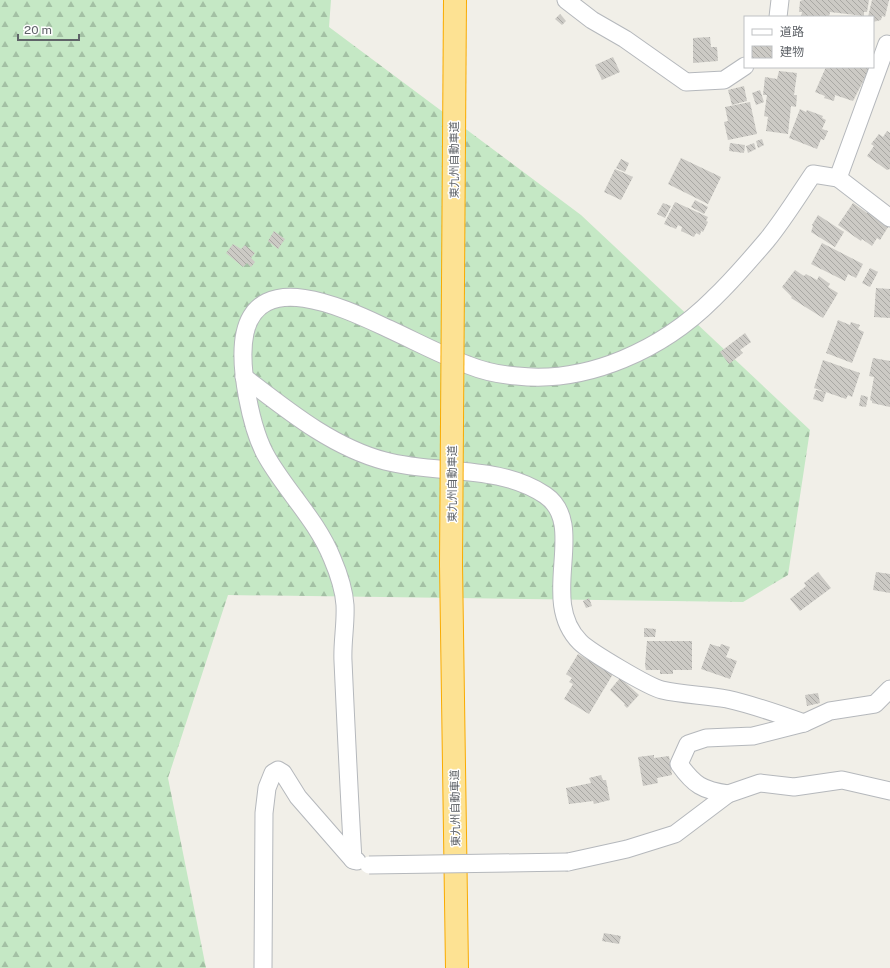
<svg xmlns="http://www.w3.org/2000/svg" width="890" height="968" viewBox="0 0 890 968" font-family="'Public Sans','Noto Sans JP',sans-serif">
  <defs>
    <pattern id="forest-firs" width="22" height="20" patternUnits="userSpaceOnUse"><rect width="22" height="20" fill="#c5e8c5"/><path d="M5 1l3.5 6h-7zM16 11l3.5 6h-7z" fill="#a3c0a4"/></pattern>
    <pattern id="building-back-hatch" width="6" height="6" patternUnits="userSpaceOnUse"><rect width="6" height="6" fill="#cccac5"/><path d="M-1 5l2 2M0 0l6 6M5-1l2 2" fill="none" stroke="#a9a8a4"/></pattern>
  </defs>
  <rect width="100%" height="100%" fill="#f1efe8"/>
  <path fill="url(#forest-firs)" d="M0 0H331L329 27 581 215 810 430 788 575 743 602 228 595 168 778 206 968H0Z"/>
  <g fill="url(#building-back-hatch)">
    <path d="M803 0H869L867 12H864V16L830 12 829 17H801L802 12H799L800 1Z"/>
    <path d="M872 0H889L885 17 882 16 881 20 873 22V17H868Z"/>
    <path d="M560 14 566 21 562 25 555 19Z"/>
    <path d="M710 37 711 47H717L718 61 693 63V38Z"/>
    <path d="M613 57 620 72 602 80 595 65Z"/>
    <path d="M826 67H868L869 70 853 101 835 95 834 101 824 98 825 96 815 92Z"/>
    <path d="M779 71 797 73 794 95H797L796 107 791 106 788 134 766 131 768 117 764 116 767 95H763L765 77 777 79Z"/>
    <path d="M744 86 747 101 732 105 728 90Z"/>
    <path d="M760 90 764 102 756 105 752 93Z"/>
    <path d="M750 102 757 134 728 140 724 122 728 121 725 107Z"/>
    <path d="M800 109 806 112 807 110 823 116 822 118 826 120 822 129 828 131 824 140 821 139 817 149 789 138Z"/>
    <path d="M887 131 890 133V169L887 170 867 156 874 146 871 144 879 134 883 137Z"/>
    <path d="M762 139 764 145 758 148 756 141Z"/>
    <path d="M730 143 745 145 744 153 729 151Z"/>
    <path d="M754 143 756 149 748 153 746 146Z"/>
    <path d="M681 158 721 177 708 204 668 184Z"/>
    <path d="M621 159 629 163 625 172 616 168Z"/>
    <path d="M615 169 633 177 621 200 604 192Z"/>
    <path d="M695 200 708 207 704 214 691 207Z"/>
    <path d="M675 202 708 217 706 221 708 222 703 232 701 231 700 235 696 233 694 237 681 231 682 227 678 225 676 229 664 224Z"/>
    <path d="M663 203 671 206 665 218 657 214Z"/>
    <path d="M853 203 867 213 869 211 890 224 880 240 877 238 872 246 862 239 861 241 838 225Z"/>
    <path d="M818 215 844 232 835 247 811 232 813 226 812 225Z"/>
    <path d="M274 231 285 239 278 249 268 241Z"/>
    <path d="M822 243 863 264 856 278 848 274 845 281 811 264Z"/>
    <path d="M233 244 241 249 245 245 255 253 251 258 255 262 251 267 247 263 243 267 226 253Z"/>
    <path d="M870 268 878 272 870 287 862 283Z"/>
    <path d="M795 270 804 276 806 274 817 280 819 276 830 284 828 287 838 293 823 318 791 298 792 297 782 287Z"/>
    <path d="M876 288 890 289V318L874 317Z"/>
    <path d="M838 320 850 325 851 322 860 325 858 329 864 332 852 363 826 353Z"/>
    <path d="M745 333 751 342 740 350 743 353 729 364 720 352Z"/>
    <path d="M873 358 890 361V407L872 403V401L870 400 874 377 869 376Z"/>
    <path d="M823 360 860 373 852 397 848 395 846 399 814 388Z"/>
    <path d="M816 390 826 392 823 402 813 399Z"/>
    <path d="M861 395 868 397 866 407 859 406Z"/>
    <path d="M818 572 831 588 800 611 790 599 806 586 804 583Z"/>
    <path d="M876 572 890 574V593L873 590Z"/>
    <path d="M589 598 592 606 586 608 583 601Z"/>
    <path d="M644 628 656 629 655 637H644Z"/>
    <path d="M647 641H692V670H673V674H660V670H646L645 665Z"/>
    <path d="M710 644 720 647 721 644 730 647 726 657 737 661 730 679 701 669Z"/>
    <path d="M578 654 613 674 589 714 564 699 573 684 569 682 572 678 566 674Z"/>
    <path d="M620 678 639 695 627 708 624 705 625 704 610 690Z"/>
    <path d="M818 693 820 703 807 706 805 695Z"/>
    <path d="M654 755V758L669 756 672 775 657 778 658 783 643 786 638 757Z"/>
    <path d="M601 775 603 780H606L610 800 594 804 593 801 569 804 566 788 591 783 589 778Z"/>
    <path d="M604 933 621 936 619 944 602 941Z"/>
  </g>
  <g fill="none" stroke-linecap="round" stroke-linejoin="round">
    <defs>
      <g id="street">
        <path d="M566 0 592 20 625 39 686 82 724 80 745 66"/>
        <path d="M778 17 780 0"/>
        <path d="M838 178 890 218"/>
        <path d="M244 377C287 410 332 447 385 461 437 475 499 464 545 495 589 525 537 599 580 642 590 652 649 687 662 690 683 695 706 695 727 699 754 705 779 714 804 723"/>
        <path d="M728 794C702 790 694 785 679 764L688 744 706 738 753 736 804 723 830 711 875 704 890 689"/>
        <path d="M353 860C349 793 346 727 343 661 342 643 346 624 345 605 344 590 338 572 332 558 317 521 288 493 268 459 251 431 238 365 245 333 260 265 352 312 389 329 415 341 441 355 468 365 483 371 501 375 517 376 588 384 663 349 713 299 732 281 750 260 767 240 784 219 798 196 813 174L838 178 887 44"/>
        <path d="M568 862 627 849 675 834 728 794 760 783 794 787 842 780 890 791"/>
        <path d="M263 968 264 813 267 788 273 773 278 770 283 773 298 797 353 860 357 861"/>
      </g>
      <path id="highway" d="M451 564 457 968"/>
    </defs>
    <use href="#street" stroke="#b5b8bc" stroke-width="19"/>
    <use href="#highway" stroke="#f9ab00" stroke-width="24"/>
    <use href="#street" stroke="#fff" stroke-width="17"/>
    <use href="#highway" stroke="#fde293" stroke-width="22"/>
    <defs>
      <path id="street-bridge" d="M369 865 568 862"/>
      <path id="highway-bridge" d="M451 564 455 0"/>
    </defs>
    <use href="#street-bridge" stroke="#b5b8bc" stroke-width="19" stroke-linecap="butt"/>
    <use href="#highway-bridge" stroke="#f9ab00" stroke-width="24" stroke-linecap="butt"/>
    <use href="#street-bridge" stroke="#fff" stroke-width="17"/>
    <use href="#highway-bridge" stroke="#fde293" stroke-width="22"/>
  </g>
  <g text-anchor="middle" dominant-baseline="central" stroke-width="3" stroke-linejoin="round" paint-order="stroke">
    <g font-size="11" fill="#5f6368" stroke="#fff">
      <text transform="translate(454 160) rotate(-90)">東九州自動車道</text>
      <text transform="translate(452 484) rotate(-90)">東九州自動車道</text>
      <text transform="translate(455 808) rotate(-91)">東九州自動車道</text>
    </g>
  </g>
  <rect x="744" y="16" width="130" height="52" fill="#ffffff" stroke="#bfc1c3"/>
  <rect x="752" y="29" width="20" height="6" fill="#ffffff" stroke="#bfc1c3"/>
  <text x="780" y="36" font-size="12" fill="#5f6368">道路</text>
  <rect x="752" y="46" width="20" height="12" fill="url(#building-back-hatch)" stroke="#bfc1c3"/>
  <text x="780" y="56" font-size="12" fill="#5f6368">建物</text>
  <path d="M18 34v6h61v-6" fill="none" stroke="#5f6368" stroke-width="2"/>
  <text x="24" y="34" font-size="12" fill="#5f6368" stroke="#ffffff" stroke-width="3" paint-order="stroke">20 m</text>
</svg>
